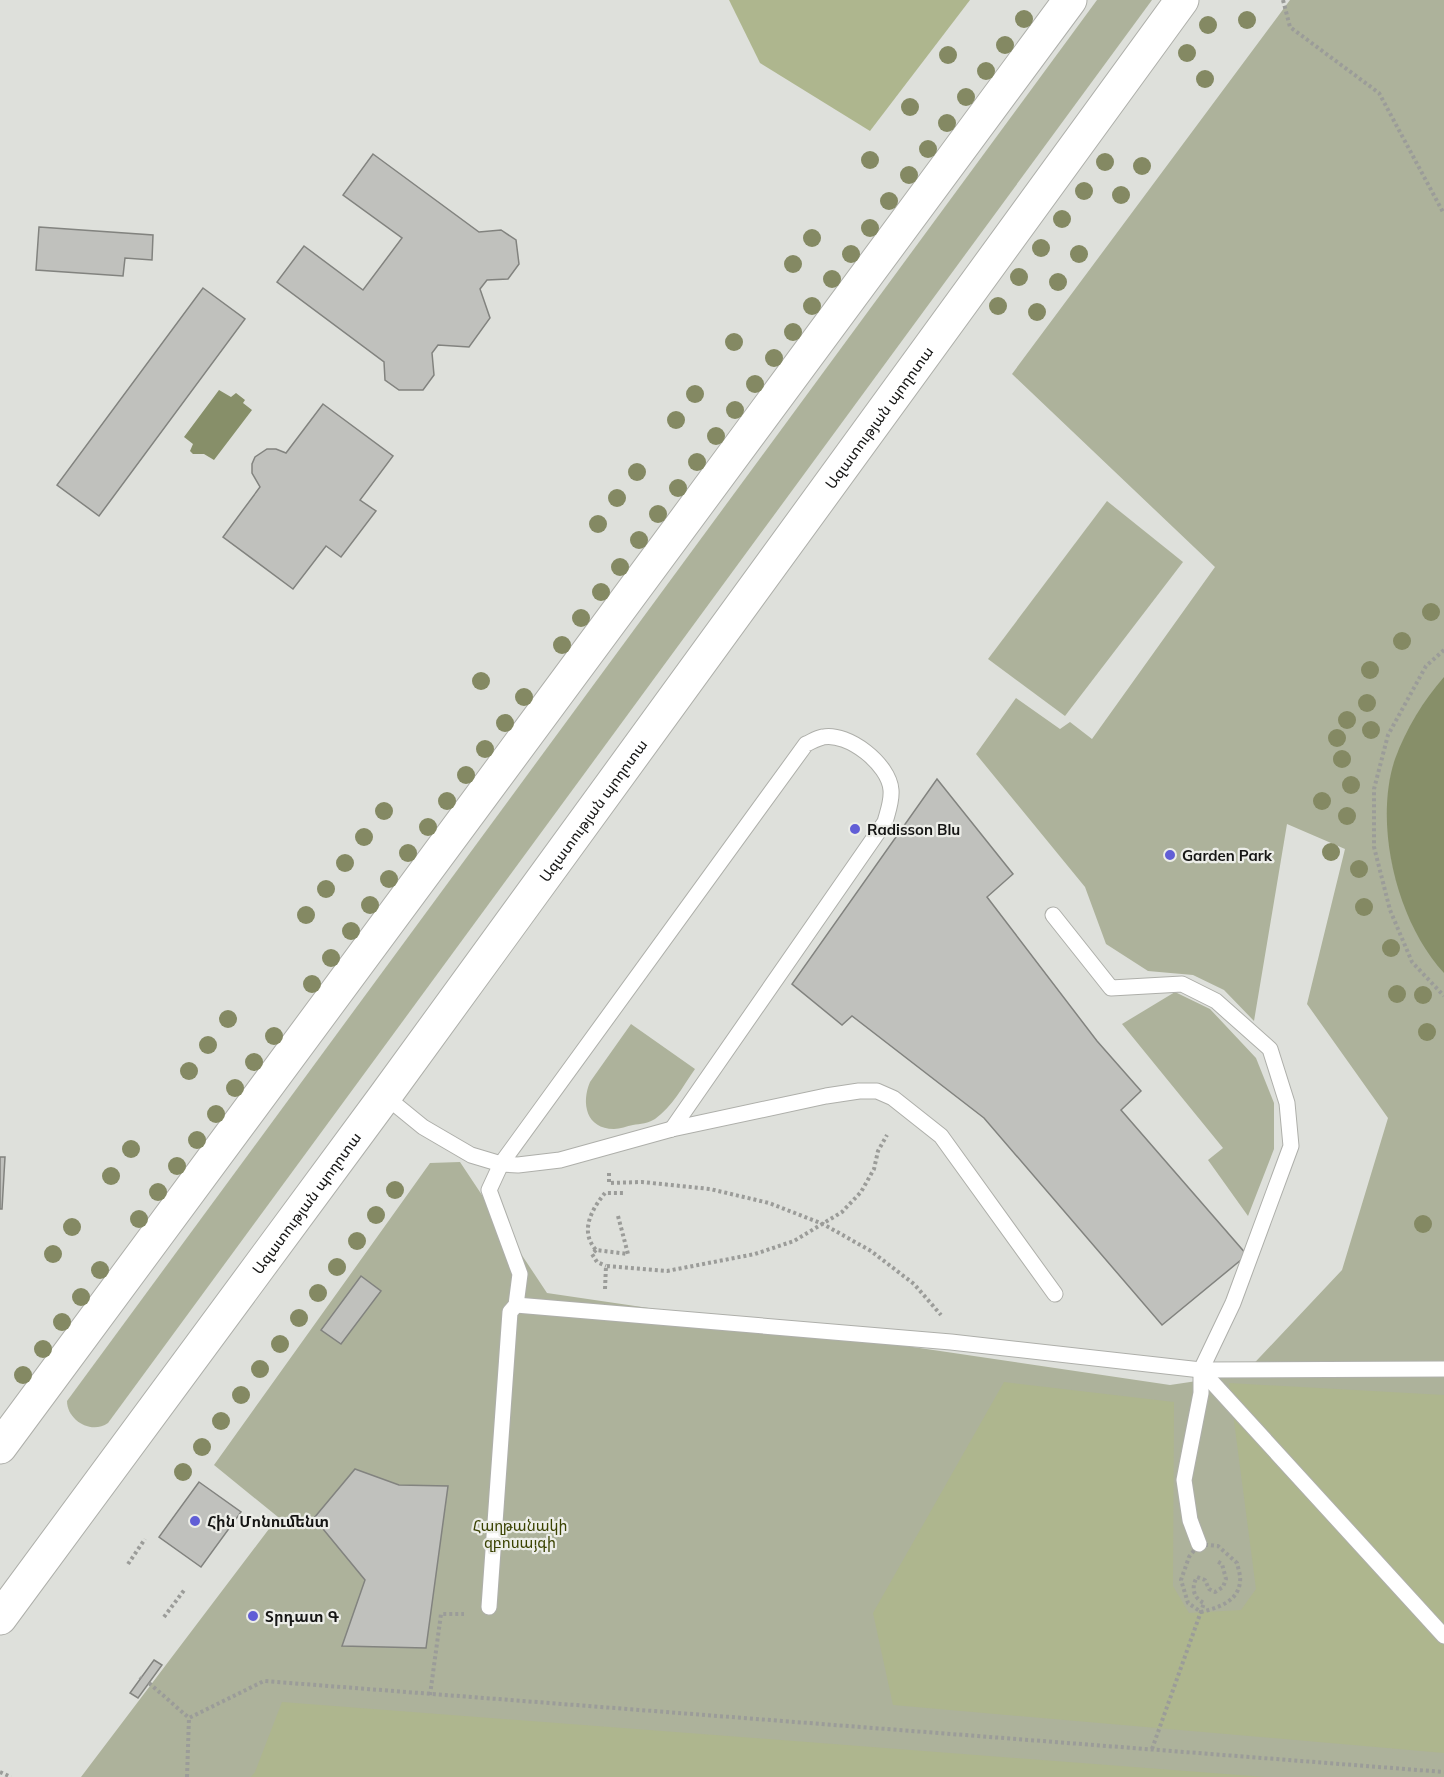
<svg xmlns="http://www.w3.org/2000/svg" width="1444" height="1777" viewBox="0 0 1444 1777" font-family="Mulish,'Noto Sans Armenian',sans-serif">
  <rect width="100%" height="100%" fill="#dee0db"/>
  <g fill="#adb29b">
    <path d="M1097 0H1152L108 1423C91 1435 67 1420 67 1401Z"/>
    <path d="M1290 0H1444V1777H81L278 1517 214 1465 430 1163 460 1162 547 1293 1170 1385 1244 1374 1342 1270 1388 1118 1307 1004 1345 849 1287 824 1254 1021 1224 990 1193 975 1148 971 1106 944 1085 887 976 754 1016 698 1060 729 1070 722 1092 739 1215 567 1012 374Z"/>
    <path d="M1107 501 1183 562 1065 716 988 659Z"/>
    <path d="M1175 992 1210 1009 1256 1058 1274 1103V1149L1248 1216 1208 1160 1223 1148 1122 1024Z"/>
    <path d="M631 1024 695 1069C683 1086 672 1107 655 1119 649 1123 640 1124 633 1125 627 1126 620 1129 614 1129 586 1129 581 1103 590 1082Z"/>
  </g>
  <g fill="#aeb68e">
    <path d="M729 0H970L870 131 760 63Z"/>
    <path d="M1004 1382 1174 1402 1173 1586 1189 1613 1241 1610 1256 1589 1229 1383 1444 1395V1753L893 1705 873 1613Z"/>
    <path d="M282 1702 1265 1777H251L255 1772Z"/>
  </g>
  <g fill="#878f69">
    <path d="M219 390 231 397 236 393 245 400 243 403 252 410 214 460 204 454H193L190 451 193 444 184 437Z"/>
    <path d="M1444 677V973C1397 923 1373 824 1395 759 1406 729 1423 701 1444 677Z"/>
  </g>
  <g fill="#c0c1bd" stroke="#82837f" stroke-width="1.5">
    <path d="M373 154 479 232 501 230 516 240 519 264 508 279 487 280 480 289 490 318 469 347 438 345 432 353 434 375 423 390H399L385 380 384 362 277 282 304 246 363 290 402 238 343 195Z"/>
    <path d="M39 227 153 235 152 260 125 258 123 276 36 270Z"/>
    <path d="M203 288 245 319 99 516 57 485Z"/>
    <path d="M323 404 393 456 360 500 376 511 341 557 326 546 293 589 223 537 260 487 252 473V464L255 457 267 449H276L286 453Z"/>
    <path d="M937 779 1013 874 987 897 1097 1041 1141 1091 1121 1110 1247 1255 1162 1325 984 1118 852 1016 842 1025 792 984Z"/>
    <path d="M0 1157H5L2 1209H0Z"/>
    <path d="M361 1276 381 1291 341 1344 321 1330Z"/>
    <path d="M355 1469 399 1485 448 1486 426 1648 342 1646 365 1580 314 1518Z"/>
    <path d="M199 1482 241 1512 201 1567 159 1537Z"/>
    <path d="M154 1660 162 1665 138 1698 130 1693Z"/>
  </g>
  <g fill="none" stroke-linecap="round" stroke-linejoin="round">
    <defs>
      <g id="service">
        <path d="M1053 915 1111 988 1182 984 1216 1001 1270 1049 1287 1103 1291 1146 1233 1303 1201 1370V1393L1184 1480 1190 1520 1199 1544"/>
        <path d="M385 1096 423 1127 471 1155 501 1164 518 1165 560 1160 672 1129 826 1096 859 1091H877L893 1098 941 1136 1055 1294"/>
        <path d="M516 1305 951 1342 1201 1370 1444 1369"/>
        <path d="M1201 1370 1444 1636"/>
        <path d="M489 1607 510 1312 516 1305 520 1274 489 1190 501 1164 806 744C811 742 817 738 823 737 848 732 889 764 891 790 892 801 888 811 885 822L672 1129"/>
      </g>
      <g id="primary">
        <path d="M0 1447 1070 0"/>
        <path id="s1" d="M0 1618 385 1096 1182 0"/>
      </g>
    </defs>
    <use href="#service" stroke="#aeafaa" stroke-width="17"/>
    <use href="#primary" stroke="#aeafaa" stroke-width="35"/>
    <g stroke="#9b9c99" stroke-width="4" stroke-dasharray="3 3" stroke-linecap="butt">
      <path d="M1283 0 1290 27 1379 93 1444 214"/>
      <path d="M1444 650 1426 666 1388 735 1374 789V847L1390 910 1412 962 1444 996"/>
      <path d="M609 1173V1183L642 1182 710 1189 769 1203 823 1224 871 1251 914 1284 941 1315"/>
      <path d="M618 1216 628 1254 596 1250C579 1231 592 1209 605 1193H624"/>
      <path d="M596 1250 592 1254 597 1262 606 1266"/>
      <path d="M605 1289 606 1266 667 1271 755 1254 794 1241 842 1212 861 1192 874 1169 878 1151 887 1135"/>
      <path d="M1199 1544 1218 1546 1237 1563C1238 1568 1241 1576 1240 1582 1238 1602 1217 1608 1201 1612L1188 1603 1181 1580 1189 1557Z"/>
      <path d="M128 1564 145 1539"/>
      <path d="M164 1617 185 1589"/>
      <path d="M140 1677 141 1678"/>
      <path d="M149 1683 189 1718"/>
      <path d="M430 1695 441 1614H464"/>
      <path d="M1152 1749 1204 1603C1193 1598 1191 1587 1197 1577L1205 1580 1209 1589 1215 1592 1223 1587 1226 1579 1222 1564 1217 1561"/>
      <path d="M0 1772 11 1777"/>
      <path d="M187 1777 189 1718 264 1681 1444 1772"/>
    </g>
    <use href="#service" stroke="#fff" stroke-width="15"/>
    <use href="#primary" stroke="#fff" stroke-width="33"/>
  </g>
  <g fill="#848963">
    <circle cx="1024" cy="19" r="9"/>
    <circle cx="1247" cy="20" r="9"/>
    <circle cx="1208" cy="25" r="9"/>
    <circle cx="1005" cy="45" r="9"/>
    <circle cx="1187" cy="53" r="9"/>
    <circle cx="948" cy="55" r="9"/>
    <circle cx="986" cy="71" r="9"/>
    <circle cx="1205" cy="79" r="9"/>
    <circle cx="966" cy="97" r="9"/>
    <circle cx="910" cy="107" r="9"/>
    <circle cx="947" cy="123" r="9"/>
    <circle cx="928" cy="149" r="9"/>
    <circle cx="870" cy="160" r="9"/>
    <circle cx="1105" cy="162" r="9"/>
    <circle cx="1142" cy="166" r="9"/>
    <circle cx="909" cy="175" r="9"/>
    <circle cx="1084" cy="191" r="9"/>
    <circle cx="1121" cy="195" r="9"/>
    <circle cx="889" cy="201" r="9"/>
    <circle cx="1062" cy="219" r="9"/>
    <circle cx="870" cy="228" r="9"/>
    <circle cx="812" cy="238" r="9"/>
    <circle cx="1041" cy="248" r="9"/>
    <circle cx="851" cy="254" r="9"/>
    <circle cx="1079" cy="254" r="9"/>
    <circle cx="793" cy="264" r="9"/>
    <circle cx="1019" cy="277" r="9"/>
    <circle cx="832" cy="279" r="9"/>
    <circle cx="1058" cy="282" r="9"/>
    <circle cx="812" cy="306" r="9"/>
    <circle cx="998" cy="306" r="9"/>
    <circle cx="1037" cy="312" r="9"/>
    <circle cx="793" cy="332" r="9"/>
    <circle cx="734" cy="342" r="9"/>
    <circle cx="774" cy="358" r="9"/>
    <circle cx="755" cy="384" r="9"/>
    <circle cx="695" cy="394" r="9"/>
    <circle cx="735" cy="410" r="9"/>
    <circle cx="676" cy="420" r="9"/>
    <circle cx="716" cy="436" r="9"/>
    <circle cx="697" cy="462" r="9"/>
    <circle cx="637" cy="472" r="9"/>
    <circle cx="678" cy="488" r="9"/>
    <circle cx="617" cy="498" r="9"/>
    <circle cx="658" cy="514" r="9"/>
    <circle cx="598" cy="524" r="9"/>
    <circle cx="639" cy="540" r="9"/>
    <circle cx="620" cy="567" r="9"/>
    <circle cx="601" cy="592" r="9"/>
    <circle cx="1431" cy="612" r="9"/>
    <circle cx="581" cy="618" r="9"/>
    <circle cx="1402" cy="641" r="9"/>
    <circle cx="562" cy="645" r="9"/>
    <circle cx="1370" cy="670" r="9"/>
    <circle cx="481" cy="681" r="9"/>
    <circle cx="524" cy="697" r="9"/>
    <circle cx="1367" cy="703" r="9"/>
    <circle cx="1347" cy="720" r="9"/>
    <circle cx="505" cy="723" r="9"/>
    <circle cx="1371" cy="730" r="9"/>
    <circle cx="1337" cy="738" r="9"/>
    <circle cx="485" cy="749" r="9"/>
    <circle cx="1342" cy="759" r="9"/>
    <circle cx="466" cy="775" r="9"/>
    <circle cx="1351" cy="785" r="9"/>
    <circle cx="447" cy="801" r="9"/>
    <circle cx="1322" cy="801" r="9"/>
    <circle cx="384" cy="811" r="9"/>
    <circle cx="1347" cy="816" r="9"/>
    <circle cx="428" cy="827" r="9"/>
    <circle cx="364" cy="837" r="9"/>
    <circle cx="1331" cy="852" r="9"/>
    <circle cx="408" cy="853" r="9"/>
    <circle cx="345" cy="863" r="9"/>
    <circle cx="1359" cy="869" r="9"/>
    <circle cx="389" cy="879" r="9"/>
    <circle cx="326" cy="889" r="9"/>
    <circle cx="370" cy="905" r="9"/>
    <circle cx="1364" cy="907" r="9"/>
    <circle cx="306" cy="915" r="9"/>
    <circle cx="351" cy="931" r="9"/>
    <circle cx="1391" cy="948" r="9"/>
    <circle cx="331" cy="958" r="9"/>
    <circle cx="312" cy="984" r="9"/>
    <circle cx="1397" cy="994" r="9"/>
    <circle cx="1423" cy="995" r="9"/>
    <circle cx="228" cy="1019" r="9"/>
    <circle cx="1427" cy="1032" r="9"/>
    <circle cx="274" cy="1036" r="9"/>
    <circle cx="208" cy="1045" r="9"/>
    <circle cx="254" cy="1062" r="9"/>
    <circle cx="189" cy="1071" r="9"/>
    <circle cx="235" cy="1088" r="9"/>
    <circle cx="216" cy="1114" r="9"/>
    <circle cx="197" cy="1140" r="9"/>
    <circle cx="131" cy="1149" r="9"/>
    <circle cx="177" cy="1166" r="9"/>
    <circle cx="111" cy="1176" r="9"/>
    <circle cx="395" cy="1190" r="9"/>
    <circle cx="158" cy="1192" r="9"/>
    <circle cx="376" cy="1215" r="9"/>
    <circle cx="139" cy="1219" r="9"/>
    <circle cx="1423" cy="1224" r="9"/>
    <circle cx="72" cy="1227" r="9"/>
    <circle cx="357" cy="1241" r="9"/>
    <circle cx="53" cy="1254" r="9"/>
    <circle cx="337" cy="1267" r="9"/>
    <circle cx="100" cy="1270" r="9"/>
    <circle cx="318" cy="1293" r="9"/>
    <circle cx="81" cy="1297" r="9"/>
    <circle cx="299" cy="1318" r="9"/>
    <circle cx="62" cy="1322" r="9"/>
    <circle cx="280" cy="1344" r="9"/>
    <circle cx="43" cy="1349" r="9"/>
    <circle cx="260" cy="1369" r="9"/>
    <circle cx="23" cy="1375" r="9"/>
    <circle cx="241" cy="1395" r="9"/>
    <circle cx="221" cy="1421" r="9"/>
    <circle cx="202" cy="1447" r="9"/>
    <circle cx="183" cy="1472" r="9"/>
  </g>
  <g fill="#615ed6" stroke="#ecede8" stroke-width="2">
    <circle cx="855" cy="829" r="6"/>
    <circle cx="1170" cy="855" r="6"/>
    <circle cx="195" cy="1521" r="6"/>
    <circle cx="253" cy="1616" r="6"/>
  </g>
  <g text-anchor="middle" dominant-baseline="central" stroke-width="4.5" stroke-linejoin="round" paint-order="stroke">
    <g font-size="15" fill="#151514" stroke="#ecede8">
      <text stroke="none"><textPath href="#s1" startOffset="1488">Ազատության պողոտա</textPath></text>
      <text stroke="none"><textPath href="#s1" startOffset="1002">Ազատության պողոտա</textPath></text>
      <text stroke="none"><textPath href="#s1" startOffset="516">Ազատության պողոտա</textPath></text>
    </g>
    <g font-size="15" font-weight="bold" fill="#151514" stroke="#ecede8" text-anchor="start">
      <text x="867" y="829">Radisson Blu</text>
      <text x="1182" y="855">Garden Park</text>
      <text x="207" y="1521">Հին Մոնումենտ</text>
      <text x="265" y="1616">Տրդատ Գ</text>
    </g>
    <g font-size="15" fill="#3a4200" stroke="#ecede8">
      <text x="520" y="1525">Հաղթանակի<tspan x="520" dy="17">զբոսայգի</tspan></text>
    </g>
  </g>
</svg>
